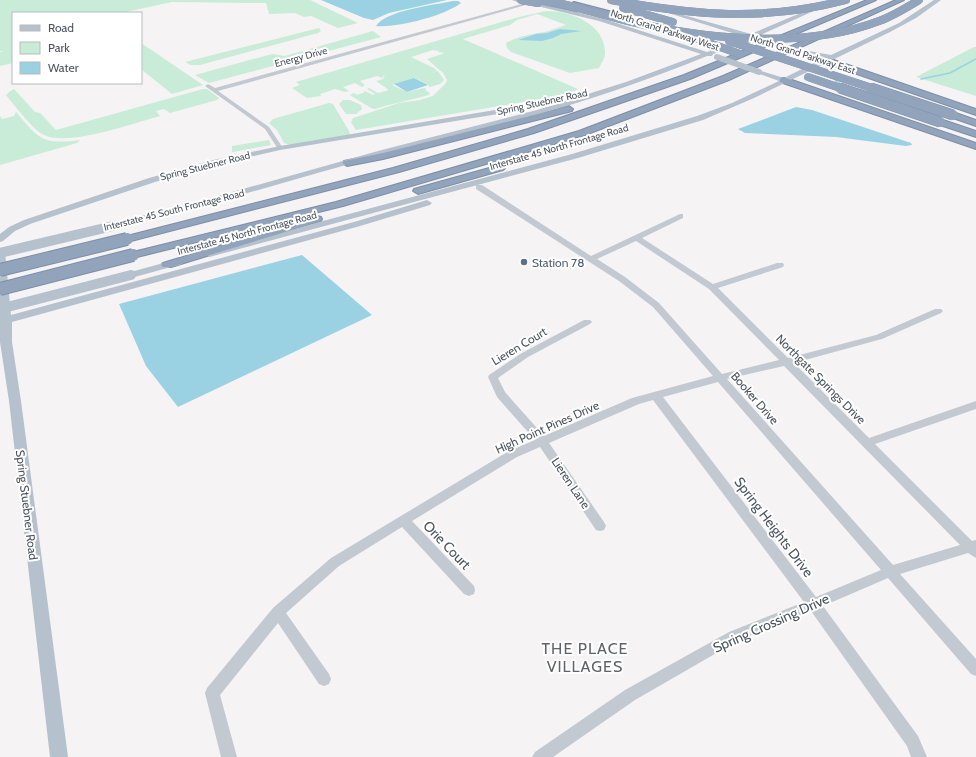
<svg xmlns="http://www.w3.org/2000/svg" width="976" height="757" viewBox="0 0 976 757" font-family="Cabin,sans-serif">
  <rect width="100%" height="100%" fill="#f5f3f3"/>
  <g fill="#c8ecd7">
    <path d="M0 0H310L358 23 338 28 311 16 304 17 295 13 269 14 266 3 172 2 121 13H13V63L0 66V52L3 51H0Z"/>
    <path d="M546 11C571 11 606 24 605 54 605 58 601 64 599 68L570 73 511 52 507 48 506 43C519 36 531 34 545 32 552 30 559 27 566 25L537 14 517 20 510 25 463 39 578 89 574 91 541 99 356 130 351 122 353 118 399 103 420 100 433 96 445 84 447 80 443 73 427 59 445 53 438 52 439 51 433 50 411 57 434 68 437 71 425 75 438 71 444 80 440 84 430 87 428 86 429 85 415 78 392 85 407 92 424 88 427 89 425 90 430 93 429 95C411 100 393 103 375 109L371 108 350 95 354 93 357 95 365 92 363 90 373 95 375 94 367 89 369 88 378 93 389 90 376 81 383 79 385 74 382 78 377 76 360 81 365 85 362 87 355 83 343 87 349 91 345 92 335 89 320 94 321 96 307 98 292 88 300 85 296 82 519 17Z"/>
    <path d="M319 28 321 31 318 33 200 65H191L185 62Z"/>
    <path d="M373 31 381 37 209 83 195 75 272 54 285 56Z"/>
    <path d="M141 43 203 85 172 94 141 69Z"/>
    <path d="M974 47H976V96L916 77Z"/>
    <path d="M14 89 35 112 40 113 56 130 203 89H207L219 98 217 100 170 113 164 109 156 111 160 116C133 123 69 147 44 135 33 130 15 106 6 95L9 92Z"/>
    <path d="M343 100H350L361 105 362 109 356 114H346L339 104Z"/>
    <path d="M329 103 333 104 349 131 350 134 347 136 290 145 284 143 277 130 269 123 273 119Z"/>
    <path d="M16 112C39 139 42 145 80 140L77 143 0 165V116L2 119 14 116Z"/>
    <path d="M269 140 271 145 232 152V146Z"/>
  </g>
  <g fill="#9ad2e4">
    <path d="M321 0H447L389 13 373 20 364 18Z"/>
    <path d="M453 1H458L461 3C444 16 397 28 376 26 386 10 435 5 453 1Z"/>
    <path d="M560 29 582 31 561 34 553 38 542 41 518 40 536 34 547 33Z"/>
    <path d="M414 78 428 85 407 92 394 84Z"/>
    <path d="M796 107 812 110 911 143 912 145 906 146 836 137 745 133 738 129Z"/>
    <path d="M302 255 372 315 178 407 146 366 119 304Z"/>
  </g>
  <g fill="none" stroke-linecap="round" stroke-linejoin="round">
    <g stroke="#9ad2e4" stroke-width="1.5">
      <path d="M921 79 950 73 976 59"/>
      <path d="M835 81 844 85"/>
    </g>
    <path stroke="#9ad2e4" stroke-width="2" d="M857 89 873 93"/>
    <defs>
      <g id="highway">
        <path d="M867 0H876L690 79 534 133 399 172 131 241H123L121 239 123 237 393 168 528 129 684 75Z"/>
        <path d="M896 0H904L729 80 585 135 343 206 133 258 129 257 127 255 129 253 336 202 579 131 723 76Z"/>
        <path d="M538 1 577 8 580 10 577 12 536 4 535 3Z"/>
        <path d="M574 2 632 17 633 18 630 20 572 5V3Z"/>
        <path d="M822 58H828L976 109V115L822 62Z"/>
        <path d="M780 78H786L976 143V149L780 82Z"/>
        <path d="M569 106 573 109 572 111 383 159 347 166 342 163 344 161 383 153Z"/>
        <path d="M953 112 976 120V126L950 117 949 115 950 113Z"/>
        <path d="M940 119 976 131V137L937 124 936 122Z"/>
        <path d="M500 165 503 166 505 168 503 170 418 194 413 191 414 189Z"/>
        <path d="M317 216 321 217 322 219 321 221 171 267H163L161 265 163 263Z"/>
      </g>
    </defs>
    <use href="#highway" stroke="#7c8fa7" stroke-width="2"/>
    <g fill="#c3c9d0" fill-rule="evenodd">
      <path d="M536 0 540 1 218 91 269 127 283 148 282 149H278L265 129 205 86 208 84 215 88Z"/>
      <path d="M476 185H482L591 256 680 214H683V218L642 238 713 284 777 263H783L784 265 783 267 718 288 788 358 876 335 935 309H941L943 311 941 313 882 339 794 363 869 438 976 401V409L875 444 972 541 976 540V558L968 553 900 574 976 659V676L971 674 888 578 823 606 918 736 927 757H911L907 746 811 611 739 640 635 700 553 757H532L535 752 625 690 729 632 804 602 653 400 639 404 549 443 604 522 606 526 604 530 600 531 596 530 540 447 517 457 412 521 474 586 475 590 474 594 469 596 464 594 402 527 339 566 286 613 329 674 331 679 329 684 324 686 319 684 278 623 220 695 237 757H221L205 693 207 688 273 608 331 558 509 451 535 440 497 397 488 377 489 375 522 353 584 320H590L592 322 590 324 528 357 498 378 505 392 544 436 632 398 713 376 653 307 619 281 476 189ZM636 241 709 289 779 360 722 374 659 303 625 277 597 259ZM784 366 960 545 893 565 727 379ZM718 382 881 570 816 597 663 397Z"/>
    </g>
    <g fill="#b6c1ce" fill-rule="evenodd">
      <path d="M512 0H520L517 2Z"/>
      <path d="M934 0H941L916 18 890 32 754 98 703 120 578 158 213 256 210 257 205 254 207 252 572 154 697 116 732 103 779 81 757 73V71H761L784 78 824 58 803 52V50L831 55 899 23Z"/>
      <path d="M535 2 604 19 707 52 745 37 662 11V9L751 34 822 4 827 5 756 37 755 38 713 54 712 56H707C646 81 583 102 519 120 474 132 428 143 383 155 293 179 204 207 113 229L108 226 110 224 211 198 378 151 537 110 626 82 701 54 599 21 533 5 532 4Z"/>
      <path d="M537 103 541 105 540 107 280 150 215 165 155 182 30 224 15 231 3 241 0 242V234L9 227 24 220 149 178 213 160 280 146Z"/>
      <path d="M427 200 432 203 430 205 360 226 12 322V342L21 401 68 757H50L9 401 0 342V249L5 252 11 315 354 222Z"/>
      <path d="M178 259 183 262 182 264 131 278 126 275 127 273Z"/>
    </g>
    <use href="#highway" fill="#91a4bb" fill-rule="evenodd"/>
    <defs>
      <g id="highway-bridge-far2">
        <path d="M521 0 538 3"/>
        <path d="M545 0C579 7 611 18 645 25 717 40 809 48 879 21 893 16 906 8 919 0"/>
        <path d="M611 0C694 15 763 22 846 0"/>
        <path d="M623 8 673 22"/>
        <path d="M695 38 740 54"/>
        <path d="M729 41 875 89"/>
        <path d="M808 77 843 89"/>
      </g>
      <g id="highway-bridge-far1">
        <path d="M840 88 940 122"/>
        <path d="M871 88 953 115"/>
      </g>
      <g id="highway-bridge">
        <path d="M0 270 127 239"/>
        <path d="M0 289 133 255"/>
      </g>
    </defs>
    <use href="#highway-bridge-far2" stroke="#7c8fa7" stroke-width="8" stroke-linecap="butt"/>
    <use href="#highway-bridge-far1" stroke="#7c8fa7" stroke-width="11" stroke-linecap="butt"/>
    <use href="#highway-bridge" stroke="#7c8fa7" stroke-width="14" stroke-linecap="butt"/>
    <g stroke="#b6c1ce" stroke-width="6">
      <path d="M760 40 802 53"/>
      <path d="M717 57 759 72"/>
    </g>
    <g stroke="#b6c1ce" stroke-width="10">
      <path d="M0 253 113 226"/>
      <path d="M0 309 131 275"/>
    </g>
    <use href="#highway-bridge-far2" stroke="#91a4bb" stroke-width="8"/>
    <use href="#highway-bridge-far1" stroke="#91a4bb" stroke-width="10"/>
    <use href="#highway-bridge" stroke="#91a4bb" stroke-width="12"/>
  </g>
  <circle fill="#5c6f8a" stroke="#fff" stroke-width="1.5" cx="524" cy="262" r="4"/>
  <g text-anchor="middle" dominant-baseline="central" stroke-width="4" stroke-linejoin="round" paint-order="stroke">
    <g font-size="10" fill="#4c555f" stroke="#fff">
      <text transform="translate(665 30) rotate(18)">North Grand Parkway West</text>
      <text transform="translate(803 54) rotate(18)">North Grand Parkway East</text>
      <text transform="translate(301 57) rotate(-15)">Energy Drive</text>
      <text transform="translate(542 102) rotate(-12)">Spring Stuebner Road</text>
      <text transform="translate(559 147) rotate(-16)">Interstate 45 North Frontage Road</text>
      <text transform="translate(205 166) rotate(-14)">Spring Stuebner Road</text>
      <text transform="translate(174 210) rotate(-14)">Interstate 45 South Frontage Road</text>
      <text transform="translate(247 233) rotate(-15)">Interstate 45 North Frontage Road</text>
    </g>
    <g font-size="12" fill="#4e5e75" stroke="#fff" text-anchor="start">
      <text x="532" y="262">Station 78</text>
    </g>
    <g font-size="12" fill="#4c555f" stroke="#fff">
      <text transform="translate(519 346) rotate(-31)">Lieren Court</text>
      <text transform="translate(821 379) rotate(45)">Northgate Springs Drive</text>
      <text transform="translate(755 398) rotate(49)">Booker Drive</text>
      <text transform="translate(547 427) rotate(-24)">High Point Pines Drive</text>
      <text transform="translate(571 483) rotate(56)">Lieren Lane</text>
      <text transform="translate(27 505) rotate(83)">Spring Stuebner Road</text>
    </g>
    <g font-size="14" fill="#4c555f" stroke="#fff">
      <text transform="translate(774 527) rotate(53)">Spring Heights Drive</text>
      <text transform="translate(447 545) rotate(46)">Orie Court</text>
      <text transform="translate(771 623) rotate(-24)">Spring Crossing Drive</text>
    </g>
    <g font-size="16" letter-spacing="1" fill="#606367" stroke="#fff">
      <text x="585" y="648">THE PLACE<tspan x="585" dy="18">VILLAGES</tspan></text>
    </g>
  </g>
  <rect x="12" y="12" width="130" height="72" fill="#ffffff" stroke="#b7bbbf"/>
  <rect x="20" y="25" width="20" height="6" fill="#b6c1ce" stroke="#b7bbbf"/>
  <text x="48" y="32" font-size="12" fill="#4c555f">Road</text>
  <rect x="20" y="42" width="20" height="12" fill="#c8ecd7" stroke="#b7bbbf"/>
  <text x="48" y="52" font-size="12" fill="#4c555f">Park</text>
  <rect x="20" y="62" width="20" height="12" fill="#9ad2e4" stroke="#b7bbbf"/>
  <text x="48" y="72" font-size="12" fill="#4c555f">Water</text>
</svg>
